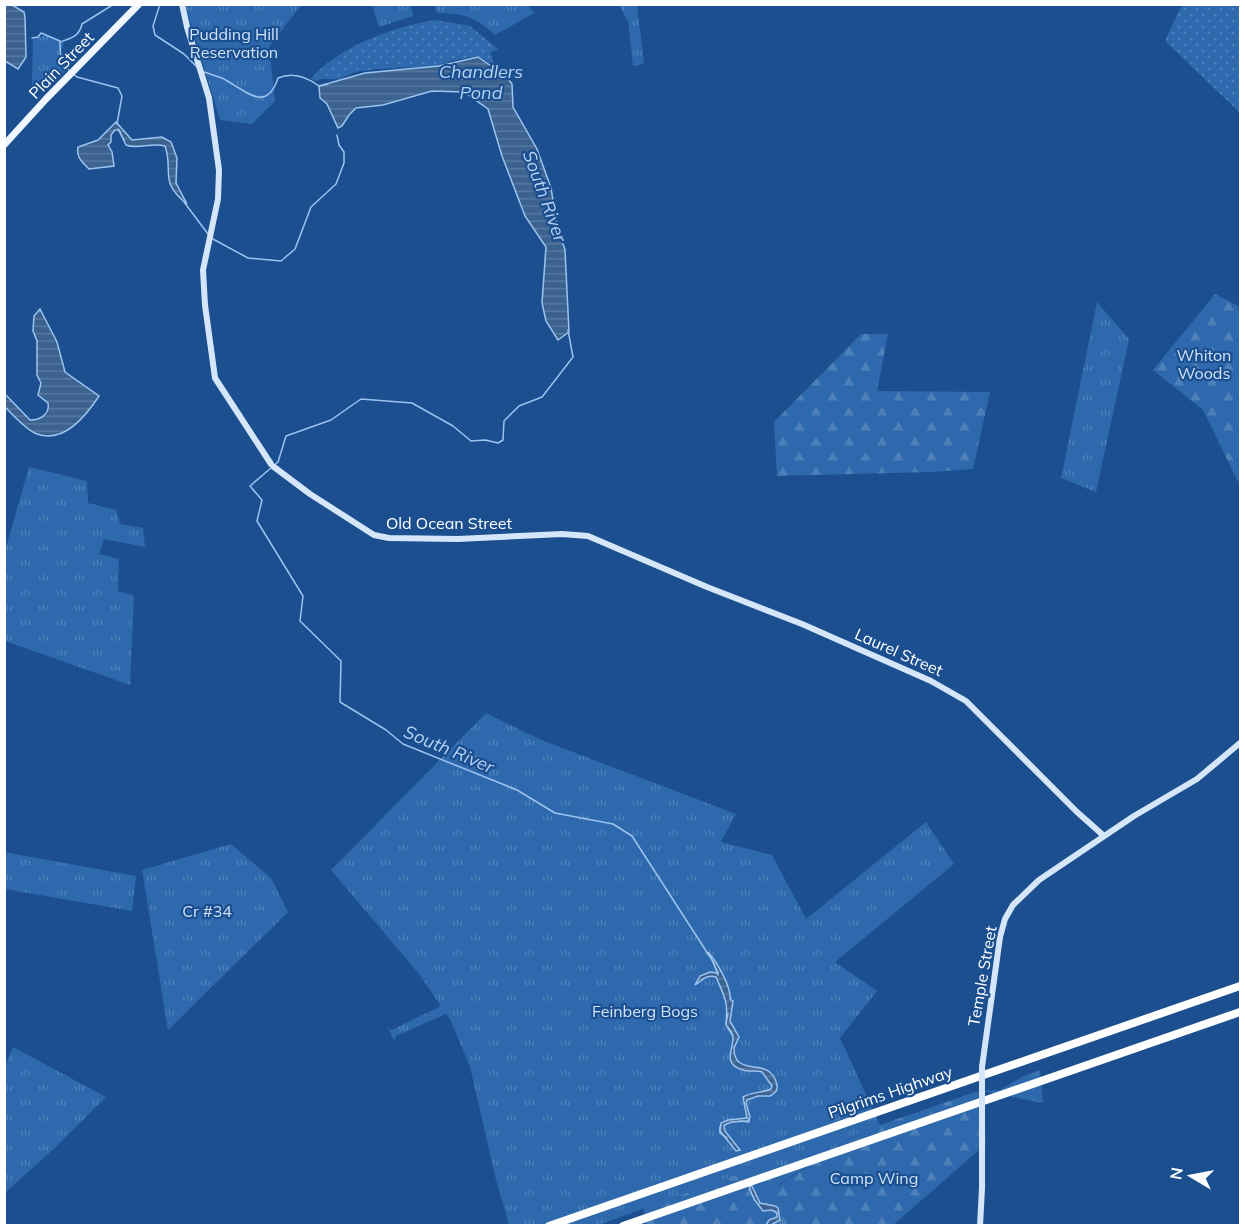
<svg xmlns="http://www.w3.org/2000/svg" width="1245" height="1230" viewBox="0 0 1245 1230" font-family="Mulish,sans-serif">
  <defs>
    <pattern id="grass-dots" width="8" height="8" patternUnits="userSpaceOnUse" patternTransform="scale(1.5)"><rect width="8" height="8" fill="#2e69ad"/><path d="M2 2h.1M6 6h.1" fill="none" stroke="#4d80b9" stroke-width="1.8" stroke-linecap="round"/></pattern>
    <pattern id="forest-firs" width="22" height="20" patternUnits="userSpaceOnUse" patternTransform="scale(1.5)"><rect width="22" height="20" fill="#2e69ad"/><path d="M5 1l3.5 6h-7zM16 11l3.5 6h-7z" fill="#4d80b9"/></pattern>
    <pattern id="park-tufts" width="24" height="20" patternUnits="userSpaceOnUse" patternTransform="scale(1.5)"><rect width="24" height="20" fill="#2e69ad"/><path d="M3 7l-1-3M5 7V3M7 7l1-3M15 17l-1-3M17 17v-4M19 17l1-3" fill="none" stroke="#4d80b9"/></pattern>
    <pattern id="water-rules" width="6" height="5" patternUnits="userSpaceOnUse" patternTransform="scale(1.5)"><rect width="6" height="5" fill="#3c6290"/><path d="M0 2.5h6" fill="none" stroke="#597aa1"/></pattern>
  </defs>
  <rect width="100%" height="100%" fill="#1b4f8f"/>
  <g fill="url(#grass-dots)">
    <path d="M1182 5H1240V113L1166 42V38Z"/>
    <path d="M436 20 470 26 498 49 491 52 494 65 477 56 450 61 438 66 377 69 355 72 339 79H321L317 81 311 79C336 48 396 25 436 20Z"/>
  </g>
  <g fill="url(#forest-firs)">
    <path d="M1215 294 1240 307V486L1203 410 1153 370Z"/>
    <path d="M861 334H888L877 391 990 392 973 469 932 472 777 476 774 422Z"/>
    <path d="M982 1091 986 1144 893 1225H646L643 1207 764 1165 778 1186 860 1132 975 1092Z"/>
  </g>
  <g fill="url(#park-tufts)">
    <path d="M185 5H301L269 47 275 101 252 124 220 120Z"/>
    <path d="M372 5H411L413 16 379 27Z"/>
    <path d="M435 5H528L534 13 495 35C475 17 464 13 437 13Z"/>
    <path d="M619 5H637L644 64 633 66 628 21Z"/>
    <path d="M46 35 64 43 58 58 66 70C58 79 49 94 36 90L32 84 33 39Z"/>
    <path d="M1097 302 1129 339 1096 492 1061 478Z"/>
    <path d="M29 467 87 481 88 503 116 510 120 524 143 528 145 547 104 539 99 554 119 559 118 591 134 596 130 685 5 641V551Z"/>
    <path d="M486 713 539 739 736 814 721 842 772 855 806 919 926 822 954 864 835 962 877 991 840 1038 880 1125 860 1132 777 1186 763 1165 596 1226 509 1225 496 1180 470 1067 450 1019 446 1014 396 1036 394 1041 388 1028 392 1030 441 1006 419 974 331 870Z"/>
    <path d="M231 844 271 878 288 912 168 1030 142 870Z"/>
    <path d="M4 852 136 876 132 911 5 889Z"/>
    <path d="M13 1047 106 1097 57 1146 6 1192 4 1190 5 1066Z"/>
    <path d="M1040 1070 1043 1103 982 1091 1000 1090 1022 1077Z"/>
  </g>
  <g fill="url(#water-rules)" stroke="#9cc4f0" stroke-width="1.5">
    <path d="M5 4 12 5 24 12 25 17 26 57 18 69 5 61Z"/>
    <path d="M478 57 506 76 512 84 513 107 537 149 551 188 557 225 565 250 569 332 558 340 546 321 542 303 546 247 525 216 502 156 488 109 464 92 432 91 383 105 356 108 349 115 342 126 338 128 327 104 320 98 319 86 365 73 439 66Z"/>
    <path d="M116 122 132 140 162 137 171 142 177 158 176 183 187 204C158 181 174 171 165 146 151 142 138 150 126 145L119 130H115L111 135V142L108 145 112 152 114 166 89 169C82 162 76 157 78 147L98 140Z"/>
    <path d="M40 309 57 342 65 372 99 396C86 416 64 444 37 434 27 431 12 414 5 407V394L30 420C41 420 50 414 48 403L38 395 41 383 37 375V341L33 331 34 316Z"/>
    <path d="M708 952C717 962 731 986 730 999L733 1001 730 1021 739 1037 734 1048C734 1053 735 1059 739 1062 750 1072 771 1060 777 1085 778 1091 775 1093 770 1096H758L747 1100 746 1103 750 1117 748 1121 732 1122 724 1125 725 1131 740 1150 736 1151 720 1131 721 1123 728 1120 747 1118 743 1097C751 1092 762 1093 771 1089L772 1086 762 1072C756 1070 749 1072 743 1070 722 1064 733 1050 733 1038 733 1032 729 1029 726 1025 728 1001 726 1000 716 977 708 974 702 980 695 985L700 976 710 972 718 973Z"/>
    <path d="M752 1186 760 1203 775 1206 778 1208 780 1220 771 1225H766L769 1220 777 1217V1213L772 1210 763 1211 754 1199 749 1187Z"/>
  </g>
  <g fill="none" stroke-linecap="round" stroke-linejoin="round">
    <g stroke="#9cc4f0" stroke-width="1.5">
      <path d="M160 4 153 26 155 35 184 54 197 67"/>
      <path d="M32 38 38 37 41 33 60 41"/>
      <path d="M70 71C60 64 60 53 60 42 71 38 79 37 82 24L114 4"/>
      <path d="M204 72C210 74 216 76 222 78 244 89 266 115 278 78 292 72 307 77 319 86L328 84"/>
      <path d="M73 74 77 77 118 88 122 96 117 124"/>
      <path d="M118 129 124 140"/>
      <path d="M184 202 208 234"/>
      <path d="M211 238 248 258 281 261 295 249 311 207 336 184 344 163V152L339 145 337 135"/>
      <path d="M568 330 573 357 542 397 519 406 504 421 503 440 498 443 485 440 471 441 453 426 412 403 361 399 331 420 286 436 278 462 250 486 262 500 257 521 303 596 300 621 341 661 340 702 386 730 403 744 517 790 555 813 613 824 632 836 710 957"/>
      <path d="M713 961 718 975"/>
      <path d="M726 1023 728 1013"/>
      <path d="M728 1028 733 1036"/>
      <path d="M740 1121 749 1122V1118"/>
      <path d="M721 1126 720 1127V1133L727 1138"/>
    </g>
    <g stroke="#d6e6fa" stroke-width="6">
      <path d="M182 4 187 27 209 98 219 170 218 199 203 270 205 305 215 378 271 464"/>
      <path d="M274 467 310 494 374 535 389 538 458 539 562 534 588 536 707 587 802 624 931 681 966 701 1077 812 1104 836"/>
      <path d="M982 1067 1000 937 1005 919 1013 905 1039 880 1134 816 1197 779 1240 743"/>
      <path d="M980 1226 982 1188V1111"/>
    </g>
    <path stroke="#f0f6ff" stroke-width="7" d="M4 145 46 99 139 4"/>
    <g stroke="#fff" stroke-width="8">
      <path d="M549 1226 1240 986"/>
      <path d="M623 1226 1240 1012"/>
    </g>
    <path stroke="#d6e6fa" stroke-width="6" d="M982 1111V1067"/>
  </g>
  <g text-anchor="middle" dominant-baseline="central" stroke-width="4.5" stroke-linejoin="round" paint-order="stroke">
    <g font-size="16" fill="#cfe3fa" stroke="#1b4f8f">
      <text x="234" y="34">Pudding Hill<tspan x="234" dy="18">Reservation</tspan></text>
      <text x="1204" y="355">Whiton<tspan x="1204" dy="18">Woods</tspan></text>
      <text x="207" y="911">Cr #34</text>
      <text x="645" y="1011">Feinberg Bogs</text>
      <text x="874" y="1178">Camp Wing</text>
    </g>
    <g font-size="16" fill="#fff" stroke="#1b4f8f">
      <text transform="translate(61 65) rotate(-46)">Plain Street</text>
      <text x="449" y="523">Old Ocean Street</text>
      <text transform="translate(899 652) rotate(24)">Laurel Street</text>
      <text transform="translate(982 976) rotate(-80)">Temple Street</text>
      <text transform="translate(890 1092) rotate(-19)">Pilgrims Highway</text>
    </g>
    <g font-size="18" font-style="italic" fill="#b5d3f5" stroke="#1b4f8f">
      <text x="481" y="71">Chandlers<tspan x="481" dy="21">Pond</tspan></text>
      <text transform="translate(545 196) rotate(70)">South River</text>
      <text transform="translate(449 749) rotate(23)">South River</text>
    </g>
  </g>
  <rect width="1245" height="1230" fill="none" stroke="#ffffff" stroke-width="12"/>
  <g transform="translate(1191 1176) rotate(280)" stroke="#1b4f8f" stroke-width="4.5" paint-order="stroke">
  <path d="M0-4.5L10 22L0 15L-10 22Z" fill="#ffffff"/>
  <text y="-9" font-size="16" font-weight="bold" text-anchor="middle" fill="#ffffff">N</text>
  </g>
</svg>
